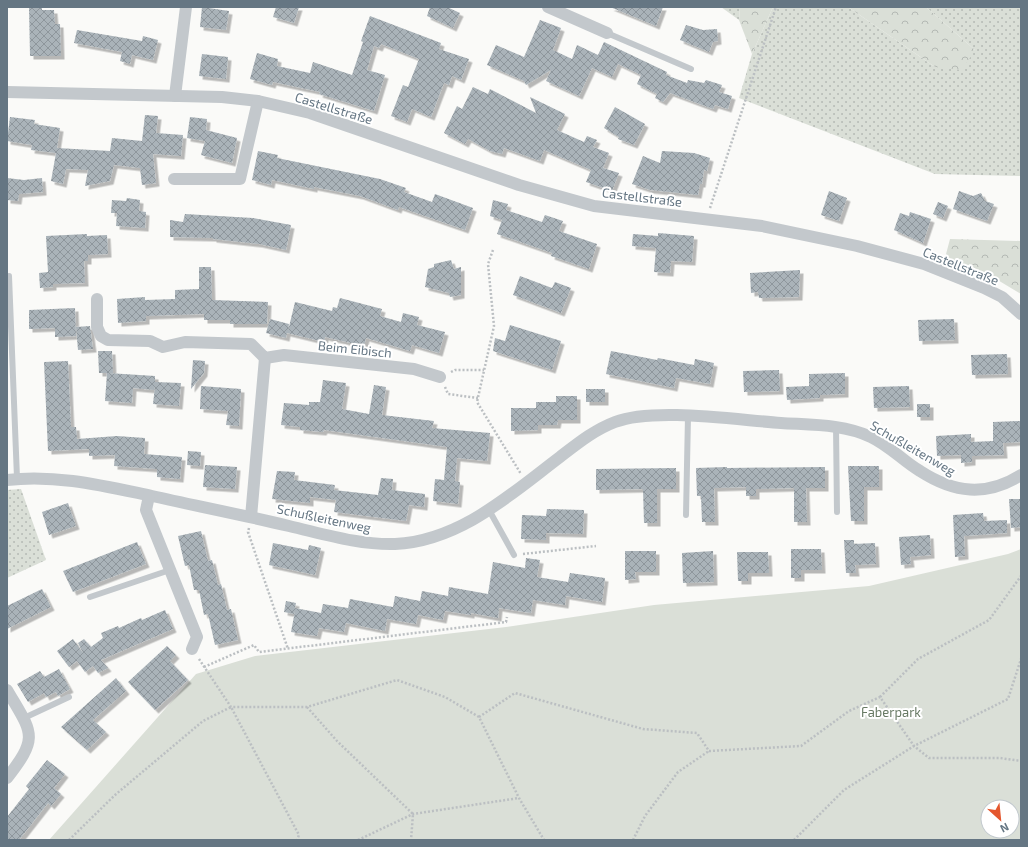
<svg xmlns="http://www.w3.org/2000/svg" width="1028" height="847" viewBox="0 0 1028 847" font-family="'Exo 2',sans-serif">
  <defs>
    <pattern id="grass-dots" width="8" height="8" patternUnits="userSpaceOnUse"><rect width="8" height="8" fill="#dadfd7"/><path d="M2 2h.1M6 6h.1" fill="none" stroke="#b4b9b4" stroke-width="1.8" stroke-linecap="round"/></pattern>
    <pattern id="forest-crowns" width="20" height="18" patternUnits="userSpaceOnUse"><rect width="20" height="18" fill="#dadfd7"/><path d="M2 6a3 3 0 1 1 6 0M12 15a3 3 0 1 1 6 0" fill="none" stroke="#b4b9b4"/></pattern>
    <pattern id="building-cross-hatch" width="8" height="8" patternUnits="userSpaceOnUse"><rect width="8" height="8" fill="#aab3b9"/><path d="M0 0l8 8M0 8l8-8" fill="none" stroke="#8e969c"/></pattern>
    <filter id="shadow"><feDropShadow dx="3.5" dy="3.5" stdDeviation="0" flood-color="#0004"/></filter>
  </defs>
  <rect width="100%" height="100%" fill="#fafaf8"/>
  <g fill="url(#grass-dots)">
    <path d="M721 7H740L739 20Z"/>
    <path d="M773 7H848L935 67 975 50 926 7H1021V176L935 174 739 98 752 54Z"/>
    <path d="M21 489 46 560 7 578V490Z"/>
  </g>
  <g fill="url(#forest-crowns)">
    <path d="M740 7H773L752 54 739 20Z"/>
    <path d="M848 7H926L975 50 962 70 935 67Z"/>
    <path d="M950 239 1021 241V294L991 276 945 258Z"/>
  </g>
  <path fill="#dadfd7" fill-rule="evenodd" d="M1021 549V840H49L196 674 255 656 506 627 654 605 869 586 1008 554ZM988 807H1012V831H988Z"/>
  <g fill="url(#building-cross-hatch)" filter="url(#shadow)">
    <path d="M29 7H42V10H54L55 24H60L61 56H30Z"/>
    <path d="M202 7 229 11 226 30 200 27Z"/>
    <path d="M276 7H299L294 23 273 17Z"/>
    <path d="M430 7H447L460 13 453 28 427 16Z"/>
    <path d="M610 7H663L656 26Z"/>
    <path d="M370 16 441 43 439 49 469 59 461 80 452 76 449 85 444 83 431 117 412 109 407 122 391 116 403 85 408 87 419 59 381 44 379 48 374 46 367 70 385 75 374 111 319 94 320 92 273 82 272 85 250 79 257 53 278 59 277 66 310 73 313 62 352 75 363 42 361 41Z"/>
    <path d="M540 20 561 28 553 50 572 59 577 45 598 55 604 42 667 72 666 75 687 83 688 80 704 83 706 80 722 85 719 92 732 96 728 109 715 105 713 109 670 93 663 102 655 98 657 94 637 84 641 75 618 64 612 77 592 68 579 96 546 81 551 70 526 85 524 81 487 65 496 45 524 57Z"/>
    <path d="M686 25 703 30 717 29 718 41 713 42 709 52 680 40Z"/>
    <path d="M77 30 142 41 143 36 158 40 153 60 132 55 130 64 120 61 122 52 74 43Z"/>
    <path d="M202 54 228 57 226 79 199 76Z"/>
    <path d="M473 87 488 94 490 89 536 113 530 97 565 114 557 130 584 142 587 136 597 140 593 147 609 153 603 168 619 173 612 191 586 182 591 170 544 150 540 161 504 148 502 154 490 151 468 139 465 144 444 133 457 106 462 109Z"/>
    <path d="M615 107 645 124 634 145 618 139 619 137 604 128Z"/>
    <path d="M145 115 158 116 156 133 183 135 181 156 153 154 156 183 142 185 140 168 114 165 110 181 85 186 88 170 66 169 63 184 51 181 56 153 31 150 32 145 7 141 10 117 35 120 34 124 60 128 57 148 110 151 112 138 142 141Z"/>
    <path d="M190 117 207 119 206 130 237 138 232 163 201 155 205 141 187 138Z"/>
    <path d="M258 151 278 155 277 158 380 179 406 188 404 192 432 202 435 194 473 208 465 230 399 207 398 210 360 196 314 187V189L272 180 271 185 252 180Z"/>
    <path d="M662 151 694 153 710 158 707 171 704 170 702 184H700L698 195 650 190 632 184 643 156 660 163Z"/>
    <path d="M7 178 24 180 42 178 43 192 19 194 18 201 7 200Z"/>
    <path d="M829 191 847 198 839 221 821 215Z"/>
    <path d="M959 191 973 196 981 193 985 201 994 204 987 221 953 209Z"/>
    <path d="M127 198 140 200 139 211 146 212 145 228 116 226 117 213H111L112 200 126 201Z"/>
    <path d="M493 200 508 204 506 210 542 222 545 215 563 221 559 231 597 244 589 269 551 256 552 253 497 234 502 220 490 216Z"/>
    <path d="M938 202 948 206 943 218 933 214Z"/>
    <path d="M910 212 931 219 923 243 894 230 900 213 909 216Z"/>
    <path d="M185 214 253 218 291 225 286 250 259 244 213 239V238L170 237V220L183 222Z"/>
    <path d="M658 233 694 236 692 262 671 261 670 273 654 272 656 248 632 246 633 234 658 236Z"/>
    <path d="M87 234V236L107 235 108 254 88 255V261H84L85 283 53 284V287L40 288 39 273 48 272 46 236Z"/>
    <path d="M451 260 454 269 461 267V295L450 297 449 293 425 287 428 269 434 267V264Z"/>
    <path d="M199 267H211L212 300 268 302 267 324H230V320H204V314L146 316V321L118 323 117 299 145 297V300L175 299V290L199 289Z"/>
    <path d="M800 270 799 297 759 298 758 292 751 293 750 273Z"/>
    <path d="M520 276 552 288 555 282 571 288 561 313 513 295Z"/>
    <path d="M340 298 382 309 380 316 401 322 403 313 419 317 417 325 445 332 439 353 412 345 410 351 366 338 364 346 325 337 324 342 287 333 286 338 266 333 270 319 289 324 288 331 295 302 332 311 333 307 337 308Z"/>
    <path d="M75 308 76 336 55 337V328L29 329V310Z"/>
    <path d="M954 319 955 340 919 341 918 320Z"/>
    <path d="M510 325 561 341 552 370 493 351 495 338 505 341Z"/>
    <path d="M90 326 93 349 78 350 76 327Z"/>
    <path d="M98 351H112L113 373H108L155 376V382L181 383 179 406 153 404 155 386 154 390 133 388 132 403 105 401 107 373H99Z"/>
    <path d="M611 351 657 360 658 358 694 365 695 359 714 363 710 384 676 378 674 388 606 374Z"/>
    <path d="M1007 354 1008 374 972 375 971 355Z"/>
    <path d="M193 360 205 361 204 373 191 389Z"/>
    <path d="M68 361 71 427H76L77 439 117 436 145 438 144 454 182 457 180 479 157 477V469L114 466 115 455 89 456V449L48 451 44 362Z"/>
    <path d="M779 370 780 391 744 392 743 371Z"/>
    <path d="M845 373V394L820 395V398L787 400 786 387 809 386V374Z"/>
    <path d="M323 380 346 383 342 409 369 414 374 385 386 387 382 415 434 421 432 428 490 433 487 461 457 458 455 481 460 482 458 504 433 501 435 479 444 480 447 447 324 430 323 432 300 430V427L281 425 284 403 309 405V402H320Z"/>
    <path d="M201 386 241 389 239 426 226 425 228 411 200 409Z"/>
    <path d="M909 386 910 407 874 408 873 387Z"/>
    <rect x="586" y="389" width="19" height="13"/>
    <path d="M556 396H577V420H558L557 425H538V430L511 431V408H536V402H556Z"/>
    <rect x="917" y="404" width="13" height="13"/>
    <path d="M1021 421V442L1003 443 1004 455 972 456V462L961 463V455L937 456 936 436 971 434V442L993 441V422Z"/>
    <path d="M188 451 201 452 200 466 187 465Z"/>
    <path d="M205 465 237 467 235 489 203 487Z"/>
    <path d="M848 466H879V487H864V521H851Z"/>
    <path d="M727 467V468L825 467V488H806L807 522H794V488L756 489V496H746V487L714 488 715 522H702L701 496H697L696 468Z"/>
    <path d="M676 468V489H657V523H644L643 489 596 490V469Z"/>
    <path d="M277 471 295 472 294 480 335 485 334 490 378 495 381 478 393 479 392 490 425 494 424 507 409 505 406 521 334 512 336 500 310 497V503L272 499Z"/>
    <path d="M1009 499H1021V527L1011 528Z"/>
    <path d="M68 503 76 526 49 535 42 512Z"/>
    <path d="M547 509 584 510 583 534 546 533V540L521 539 522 515 546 516Z"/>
    <path d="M983 513 984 521 1007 520V533L964 536 965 556 955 557 953 515Z"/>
    <path d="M201 531 208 561 212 560 218 585 221 584 227 610 231 609 238 640 215 645 208 614 204 615 199 590H194L189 565 185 566 178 536Z"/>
    <path d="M930 535 931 555 910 557 911 564 901 565 899 537Z"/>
    <path d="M844 540H854V544L875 543 876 564 855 565 856 573H846Z"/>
    <path d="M137 542 146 564 73 592 63 571Z"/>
    <path d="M273 543 308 550 309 545 321 548 315 575 269 565Z"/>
    <path d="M791 549H821L822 570H801V578H791Z"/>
    <path d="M625 551H656V572H635L636 579 625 580Z"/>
    <path d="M713 551 714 582 683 583 682 553Z"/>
    <path d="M737 552H768L769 573H748V581H738Z"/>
    <path d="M526 558 540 560 537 577 568 582 570 573 605 578 602 602 566 596 565 605 533 600 531 613 499 608 498 618 471 613V615L445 611 443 620 418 615 416 624 387 619 385 631 346 623 344 632 319 628 317 636 291 632 295 611 294 614 284 612 286 601 296 603 295 608 321 613 323 604 348 608 350 599 393 607 395 596 420 601 422 591 448 596 449 587 488 594 493 562 525 568Z"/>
    <path d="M42 589 51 607 7 629V606Z"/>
    <path d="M165 610 173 629 101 660 108 668 98 673 93 666 85 672 77 661 69 667 57 651 73 639 83 653 78 643 84 639 91 647 103 638 101 633 118 626 119 628 141 618 142 620Z"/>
    <path d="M167 646 176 655 170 661 188 680 155 710 128 682Z"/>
    <path d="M59 669 70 689 58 696 56 692 46 697 44 693 28 702 17 684 40 671 44 677Z"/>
    <path d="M116 678 126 691 93 720 106 732 87 750 61 727Z"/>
    <path d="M47 760 65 774 54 788 61 794 51 806 48 803 19 840H7V817L29 789 26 786Z"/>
  </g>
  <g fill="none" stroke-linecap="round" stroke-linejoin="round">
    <g stroke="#bbbfc2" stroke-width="2.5" stroke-dasharray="2 2" stroke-linecap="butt">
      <path d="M710 208 776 7"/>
      <path d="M493 250 488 264 494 326 477 402 521 474"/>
      <path d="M451 372 455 370H484"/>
      <path d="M445 387 448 394 478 398"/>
      <path d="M249 528 248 532 288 649"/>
      <path d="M523 554 596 546"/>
      <path d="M199 659 231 707H307L397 680 445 697 479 717 519 798 544 840"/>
      <path d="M204 667 254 645 259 652 506 622 507 617"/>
      <path d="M880 697 918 659 989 620 1021 576"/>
      <path d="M307 707 337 741 413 814 411 840"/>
      <path d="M479 717 515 693 643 729 697 733 709 751 801 746 849 711 880 697 914 746 929 758H1000L1021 761"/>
      <path d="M69 840 115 795 203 721 231 707 299 835 297 840"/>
      <path d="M358 840 413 814 519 798"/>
      <path d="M633 840 645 816 678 772 709 751"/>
      <path d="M794 840 844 790 914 746 1008 699 1021 659"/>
    </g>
    <g stroke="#c3c8cc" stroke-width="6">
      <path d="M607 33 691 69"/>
      <path d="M9 276 17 478"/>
      <path d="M836 426 837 512"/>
      <path d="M489 510 514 555"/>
      <path d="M686 515 688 416"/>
      <path d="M90 597 170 570"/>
      <path d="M24 718 69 697"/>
    </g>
    <g stroke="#c3c8cc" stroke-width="12">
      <path d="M548 7 607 33"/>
      <path d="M7 92 222 97 258 101 310 113 519 185 594 206 762 226 857 246 924 264 984 288 1002 297 1021 314"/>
      <path d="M175 96 186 7"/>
      <path d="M174 179H240L258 101"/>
      <path d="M97 299V327L101 336 108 340 150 341 163 347 185 342 251 344 265 358 284 355 414 369 440 377"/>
      <path d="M7 480C56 474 104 486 152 496 197 506 243 515 289 526 324 534 359 545 395 544 460 541 511 494 560 457 577 444 594 430 615 422 654 407 737 420 781 423 812 425 843 424 871 437 890 446 903 461 920 471 954 493 986 497 1021 475"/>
      <path d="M149 496 146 510 197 637 192 649"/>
      <path d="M251 517 265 358"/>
      <path d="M7 690C32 733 40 736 7 778"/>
    </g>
  </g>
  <g text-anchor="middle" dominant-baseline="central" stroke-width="4" stroke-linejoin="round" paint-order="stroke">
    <g font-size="13" fill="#657683" stroke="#fff">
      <text transform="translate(334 108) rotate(17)">Castellstraße</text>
      <text transform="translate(642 197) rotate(7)">Castellstraße</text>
      <text transform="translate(961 266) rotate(22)">Castellstraße</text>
      <text transform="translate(355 349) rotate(6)">Beim Eibisch</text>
      <text transform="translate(913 448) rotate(30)">Schußleitenweg</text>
      <text transform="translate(324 518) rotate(12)">Schußleitenweg</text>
    </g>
    <g font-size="13" fill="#687a64" stroke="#fff">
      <text x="891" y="712">Faberpark</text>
    </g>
  </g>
  <rect width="1028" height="847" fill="none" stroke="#657683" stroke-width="16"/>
  <g transform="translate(1000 819) rotate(153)"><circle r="19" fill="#ffffff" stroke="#c1c8cd"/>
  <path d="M0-3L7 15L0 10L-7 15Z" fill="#e4572e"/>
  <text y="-6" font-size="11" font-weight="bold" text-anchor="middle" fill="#657683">N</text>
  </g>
</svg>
